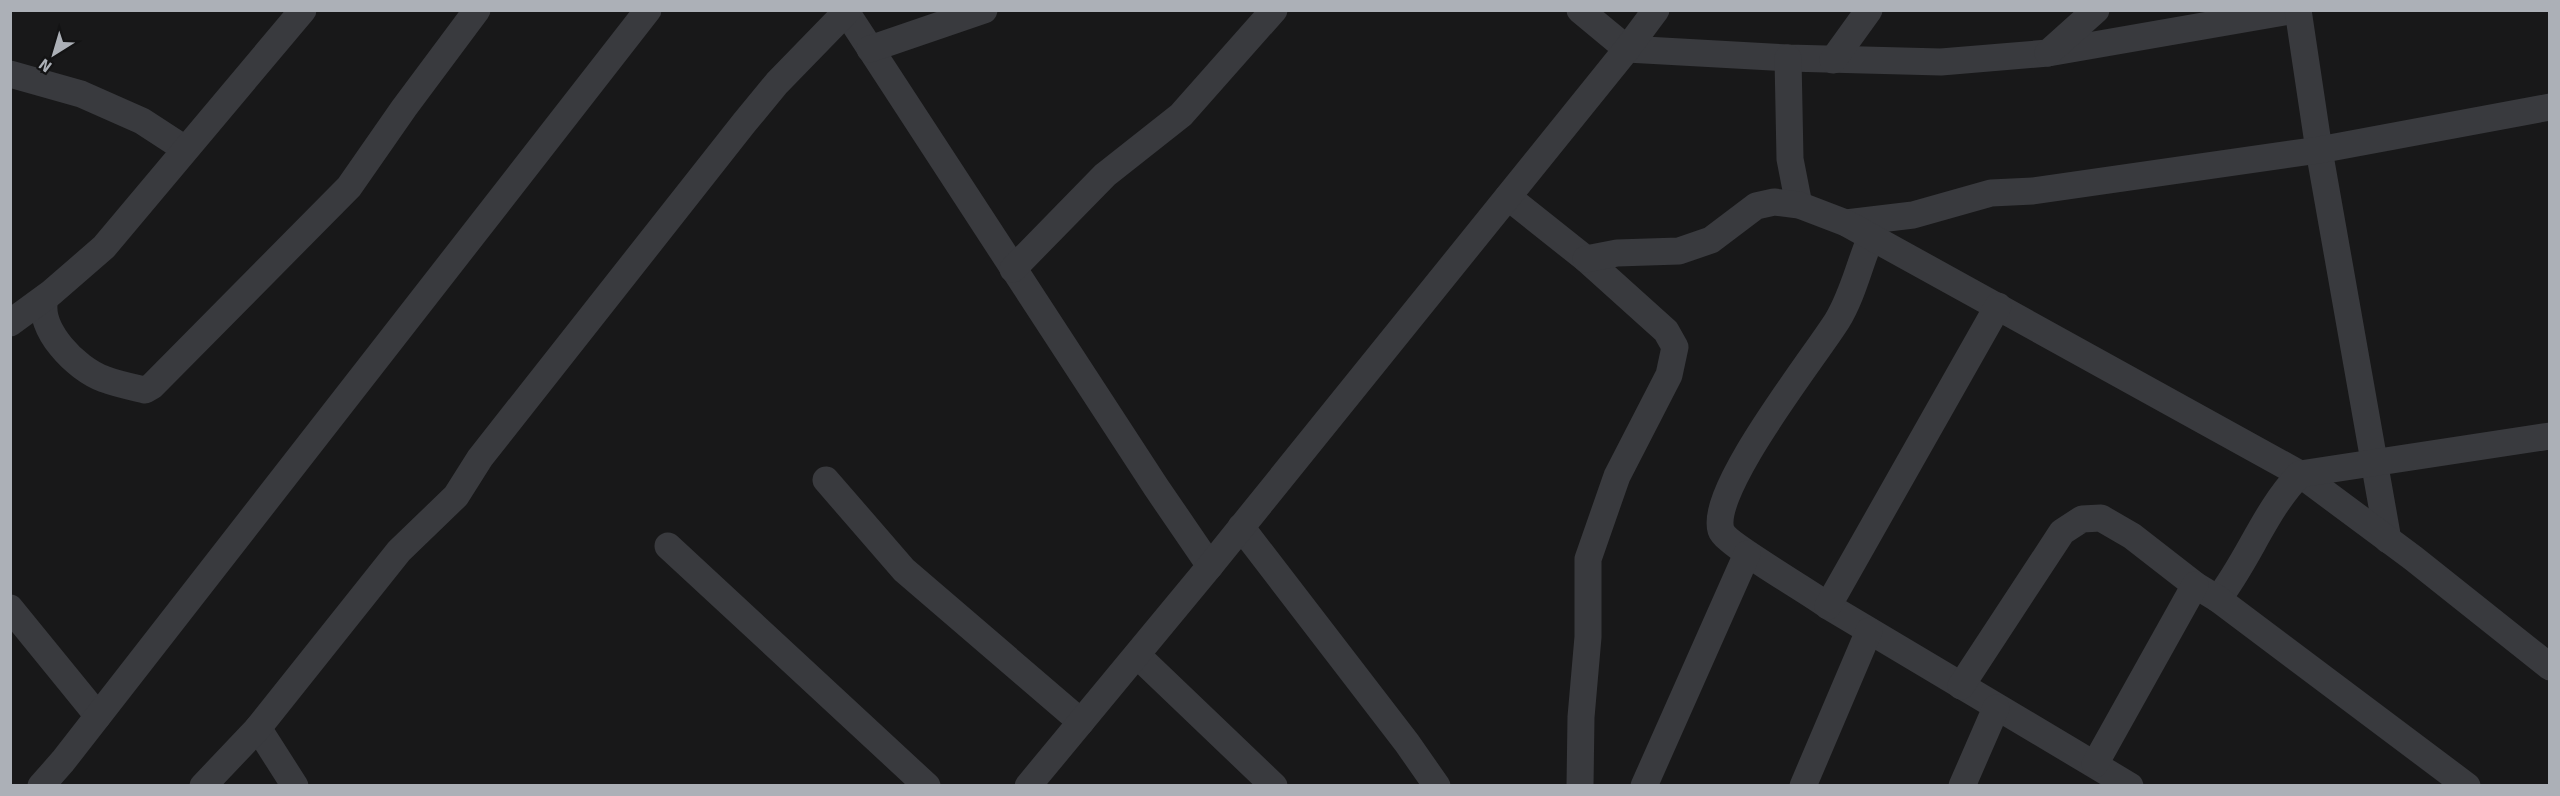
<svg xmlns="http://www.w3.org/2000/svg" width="2560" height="796" viewBox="0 0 2560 796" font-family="Signika,sans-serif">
  <rect width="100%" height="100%" fill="#181819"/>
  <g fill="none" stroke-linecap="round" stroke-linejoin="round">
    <g stroke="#393a3e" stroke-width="27">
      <path d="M845 10 1156 487 1210 566"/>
      <path d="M1580 10 1627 49 1788 58 1941 62 2048 53 2295 10"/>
      <path d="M2298 10 2319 150 2388 540"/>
      <path d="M870 49 984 10"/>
      <path d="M2048 53 2096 10"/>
      <path d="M1788 58 1790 159 1799 205"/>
      <path d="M1833 60 1869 10"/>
      <path d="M10 74 81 94 142 121 185 149"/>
      <path d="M1508 197 1586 259 1666 331 1675 347 1669 375 1617 476 1588 559V637L1581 717 1580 786"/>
      <path d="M1846 223 1913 215 1991 193 2033 191 2319 150 2550 107"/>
      <path d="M1871 237C1859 265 1853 295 1837 321 1813 359 1709 490 1721 530 1725 544 1810 592 1828 606L2130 786"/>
      <path d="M1586 259 1617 253 1679 251 1711 240 1756 206 1774 202 1799 205 1846 223 2300 474 2413 558 2550 667"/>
      <path d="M1013 269 1105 175 1181 115 1274 10"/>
      <path d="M45 298C37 329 76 369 104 379 117 384 132 387 145 390L152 386 349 187 404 108 477 10"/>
      <path d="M10 323 51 293 104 247 303 10"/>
      <path d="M826 480 904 570 1081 722"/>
      <path d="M1241 527 1407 743 1437 786"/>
      <path d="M668 546 927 786"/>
      <path d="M2218 599C2249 559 2265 510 2300 474L2550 436"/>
      <path d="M1828 606 1998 306"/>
      <path d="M10 608 98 716"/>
      <path d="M1137 655 1274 786"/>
      <path d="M1961 686 2062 532 2082 519 2101 518 2132 536 2195 585 2218 599 2467 786"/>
      <path d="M258 728 295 786"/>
      <path d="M2095 764 2195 585"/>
      <path d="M41 786 63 761 648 10"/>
      <path d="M203 786 258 728 399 551 456 496 480 458 744 123 777 83 848 10"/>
      <path d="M1028 786 1210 566 1627 49 1656 10"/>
      <path d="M1644 786 1747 554"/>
      <path d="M1803 786 1869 631"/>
      <path d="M1962 786 1996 708"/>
    </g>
  </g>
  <rect width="2560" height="796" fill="none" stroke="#acb0b7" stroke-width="24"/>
  <g transform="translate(54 54) rotate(217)" stroke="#131314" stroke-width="4.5" paint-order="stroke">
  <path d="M0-4.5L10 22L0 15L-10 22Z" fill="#acb0b7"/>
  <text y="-9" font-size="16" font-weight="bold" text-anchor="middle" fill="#acb0b7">N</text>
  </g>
</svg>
